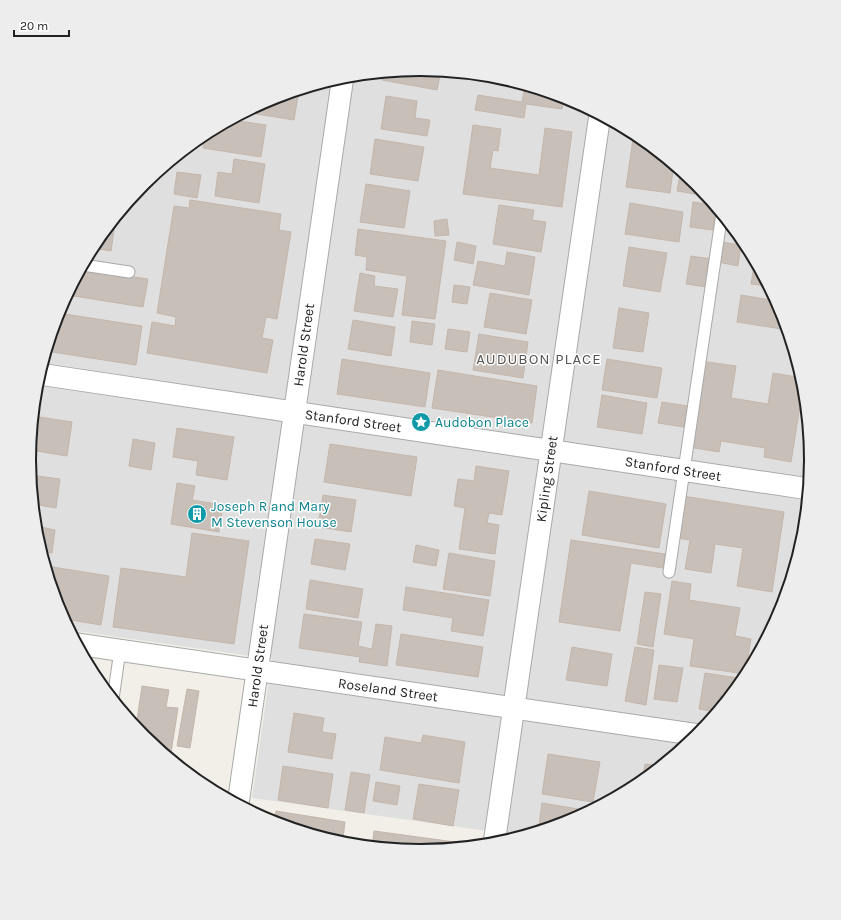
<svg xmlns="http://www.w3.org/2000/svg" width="841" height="920" viewBox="0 0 841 920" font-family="Karla,sans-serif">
  <rect width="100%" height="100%" fill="#f2efe9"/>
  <path fill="#e0dfdf" d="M421 69 497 76 571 98 638 135 697 183 746 243 782 310 805 384 812 460 804 537 782 610 746 678 697 737 638 786 570 822 522 836 252 798 272 659 70 630 59 610 36 536 29 460 37 383 59 310 95 242 144 183 203 134 271 98 344 76Z"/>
  <g fill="#c7bfb8" stroke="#c4b6ab">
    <path d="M421 69 441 70 437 90 382 80 383 72Z"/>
    <path d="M525 85 564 97 562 109 526 104 524 118 475 110 478 95 522 102Z"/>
    <path d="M299 90 294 120 245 112 271 98Z"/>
    <path d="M386 96 417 101 415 118 430 120 427 136 381 129Z"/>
    <path d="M231 120 266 125 261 157 203 148 205 133 211 130 219 132 220 125Z"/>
    <path d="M473 125 501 129 498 151 493 150 490 168 539 175 545 128 572 132 562 207 463 194Z"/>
    <path d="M634 132 674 164 670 193 626 187Z"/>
    <path d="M375 139 424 147 418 181 370 174Z"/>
    <path d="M234 159 265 164 259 203 215 196 218 172 232 174Z"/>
    <path d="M681 169 697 183 708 196 677 191Z"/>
    <path d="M177 172 201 175 197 198 174 194Z"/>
    <path d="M366 184 410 191 404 228 360 222Z"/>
    <path d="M190 200 281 214 279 230 291 232 277 319 266 317 262 338 273 340 267 373 147 353 152 322 175 326 176 317 157 313 174 206 189 208Z"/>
    <path d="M693 202 715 205 716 206 713 230 690 227Z"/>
    <path d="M630 203 683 212 679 242 625 234Z"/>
    <path d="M499 205 534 210 532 220 546 222 541 252 493 244Z"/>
    <path d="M116 216 111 251 92 248 95 242Z"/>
    <path d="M447 219 449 235 435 236 434 221Z"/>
    <path d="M358 229 446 241 435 319 402 315 407 276 366 270 367 257 355 255Z"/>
    <path d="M457 242 476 246 473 264 454 260Z"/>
    <path d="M721 242 741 245 738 266 718 262Z"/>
    <path d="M629 247 667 253 660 292 623 286Z"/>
    <path d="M507 252 535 257 529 295 473 285 478 261 505 266Z"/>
    <path d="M691 256 711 259 706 287 686 284Z"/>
    <path d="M755 260 769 286 751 284Z"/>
    <path d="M81 269 148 279 143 307 67 295Z"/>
    <path d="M360 273 375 276 374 286 398 289 393 317 354 311Z"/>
    <path d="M454 285 470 287 467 304 452 302Z"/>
    <path d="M490 293 532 300 526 334 484 327Z"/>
    <path d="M741 295 777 301 782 310 788 330 737 322Z"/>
    <path d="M619 308 649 313 643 352 613 348Z"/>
    <path d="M58 313 142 326 136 365 46 351Z"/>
    <path d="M353 320 395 327 391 356 348 349Z"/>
    <path d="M412 321 435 324 432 345 410 342Z"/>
    <path d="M448 329 470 332 467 352 445 349Z"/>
    <path d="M479 334 528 342 523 378 473 370Z"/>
    <path d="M342 359 430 373 425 407 337 394Z"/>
    <path d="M607 359 662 368 657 398 602 390Z"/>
    <path d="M701 361 736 366 731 398 768 404 773 373 803 378 804 381 791 462 764 457 765 448 721 441 719 452 688 447Z"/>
    <path d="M438 370 537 386 532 423 432 408Z"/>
    <path d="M602 395 647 403 642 434 597 427Z"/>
    <path d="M662 402 688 406 684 427 658 423Z"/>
    <path d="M33 416 72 422 67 456 30 450Z"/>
    <path d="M177 428 234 437 227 480 196 475 198 461 173 457Z"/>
    <path d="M133 439 155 443 151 470 129 466Z"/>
    <path d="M330 444 417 457 411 496 324 482Z"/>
    <path d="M476 466 509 471 502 515 489 513 487 523 499 525 495 554 459 549 465 508 454 506 458 479 474 481Z"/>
    <path d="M30 475 60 479 56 508 33 504Z"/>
    <path d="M177 483 195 486 192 500 223 505 219 532 171 524Z"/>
    <path d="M589 491 666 504 659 548 582 535Z"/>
    <path d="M323 495 356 500 351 532 318 527Z"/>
    <path d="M683 496 784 512 772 592 737 586 743 548 715 544 711 573 685 569 690 540 677 538Z"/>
    <path d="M36 526 55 530 52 553 41 551 36 536Z"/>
    <path d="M192 533 249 541 234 644 113 627 121 568 186 577Z"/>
    <path d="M315 539 350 544 345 570 311 564Z"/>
    <path d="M571 540 665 554 663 568 631 563 620 631 559 622Z"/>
    <path d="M416 545 439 550 436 566 413 562Z"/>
    <path d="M449 553 495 561 490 596 443 589Z"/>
    <path d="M46 566 109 576 101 625 64 619 59 610Z"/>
    <path d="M310 580 363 589 358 618 306 609Z"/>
    <path d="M672 581 691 584 689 600 740 608 735 636 751 639 745 674 690 666 694 639 664 634Z"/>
    <path d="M406 587 489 600 483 636 451 631 453 618 403 610Z"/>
    <path d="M645 592 661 594 653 647 637 644Z"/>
    <path d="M304 614 362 622 358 646 372 649 376 624 392 626 387 666 359 662 360 657 299 648Z"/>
    <path d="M401 634 483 647 478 677 396 665Z"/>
    <path d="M572 647 612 654 607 686 566 680Z"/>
    <path d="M635 647 654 650 646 705 625 701Z"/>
    <path d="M659 665 683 668 677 702 654 699Z"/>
    <path d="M705 673 738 678 737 689 717 712 699 709Z"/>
    <path d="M142 686 169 690 166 707 178 708 171 753 162 752 144 737 136 727Z"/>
    <path d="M187 689 199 691 190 748 177 746Z"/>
    <path d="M294 713 324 718 322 732 336 734 332 759 288 752Z"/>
    <path d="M423 735 465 742 459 783 380 770 385 737 421 743Z"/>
    <path d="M548 754 600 762 593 802 542 794Z"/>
    <path d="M645 764 661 766 642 782Z"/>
    <path d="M283 766 333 774 328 808 278 800Z"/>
    <path d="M351 772 370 775 364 813 345 810Z"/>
    <path d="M376 782 400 786 397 805 373 801Z"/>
    <path d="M419 784 459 790 453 826 413 819Z"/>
    <path d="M542 803 590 811 570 822 538 832Z"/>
    <path d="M276 811 345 822 343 838 329 836 328 839 274 823Z"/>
    <path d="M374 831 455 842 454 848 420 851 372 847Z"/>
  </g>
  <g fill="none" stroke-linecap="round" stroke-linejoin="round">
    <defs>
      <g id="service">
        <path d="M83 265 129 272"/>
        <path d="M669 572 722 213"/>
        <path d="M113 699 120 650"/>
      </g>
      <g id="minor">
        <path d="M39 374 809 489"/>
        <path d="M77 644 699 735"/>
        <path d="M238 804 343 76"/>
        <path d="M494 844 600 114"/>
      </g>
    </defs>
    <use href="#service" stroke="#a9a9a9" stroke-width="13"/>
    <use href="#minor" stroke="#a9a9a9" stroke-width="23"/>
    <use href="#service" stroke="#fff" stroke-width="11"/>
    <use href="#minor" stroke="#fff" stroke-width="21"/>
  </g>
  <defs>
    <symbol id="sight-disc" viewBox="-11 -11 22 22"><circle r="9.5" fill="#0f9aa8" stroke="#fff"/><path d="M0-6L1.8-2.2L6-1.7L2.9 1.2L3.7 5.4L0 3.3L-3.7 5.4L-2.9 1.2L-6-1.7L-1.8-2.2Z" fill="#fff"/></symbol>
    <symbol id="building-disc" viewBox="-11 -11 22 22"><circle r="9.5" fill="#0f9aa8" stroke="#fff"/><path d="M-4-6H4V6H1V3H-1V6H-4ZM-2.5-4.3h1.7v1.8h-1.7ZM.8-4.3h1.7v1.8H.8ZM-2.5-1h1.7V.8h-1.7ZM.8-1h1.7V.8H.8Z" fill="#fff"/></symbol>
  </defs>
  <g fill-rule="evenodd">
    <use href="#sight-disc" x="410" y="411" width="22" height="22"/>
    <use href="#building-disc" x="186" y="503" width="22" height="22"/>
  </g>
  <g text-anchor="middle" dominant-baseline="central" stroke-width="3" stroke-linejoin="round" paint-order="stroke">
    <g font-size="14" fill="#222" stroke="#fff">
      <text transform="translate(304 345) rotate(-82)">Harold Street</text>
      <text transform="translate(353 421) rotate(8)">Stanford Street</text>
      <text transform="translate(673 469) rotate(9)">Stanford Street</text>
      <text transform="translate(547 479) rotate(-82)">Kipling Street</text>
      <text transform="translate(258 666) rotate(-82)">Harold Street</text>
      <text transform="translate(388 690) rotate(8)">Roseland Street</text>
    </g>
    <g font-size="14" fill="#0d838f" stroke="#fff" text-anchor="start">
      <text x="435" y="422">Audobon Place</text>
      <text x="211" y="506">Joseph R and Mary<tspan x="211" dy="16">M Stevenson House</tspan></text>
    </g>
    <g font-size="15" letter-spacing="1" fill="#555" stroke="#fff">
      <text x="539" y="359">AUDUBON PLACE</text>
    </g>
  </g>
  <path d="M0 0H841V920H0ZM36 460a384 384 0 1 1 768 0a384 384 0 1 1-768 0Z" fill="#ededed" fill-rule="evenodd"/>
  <path fill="none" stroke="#222" stroke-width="2" d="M36 460a384 384 0 1 1 768 0a384 384 0 1 1-768 0Z"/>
  <path d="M14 30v6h55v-6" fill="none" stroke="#222222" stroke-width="2"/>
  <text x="20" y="30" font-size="12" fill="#222222" stroke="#ffffff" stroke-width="3" paint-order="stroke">20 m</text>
</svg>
